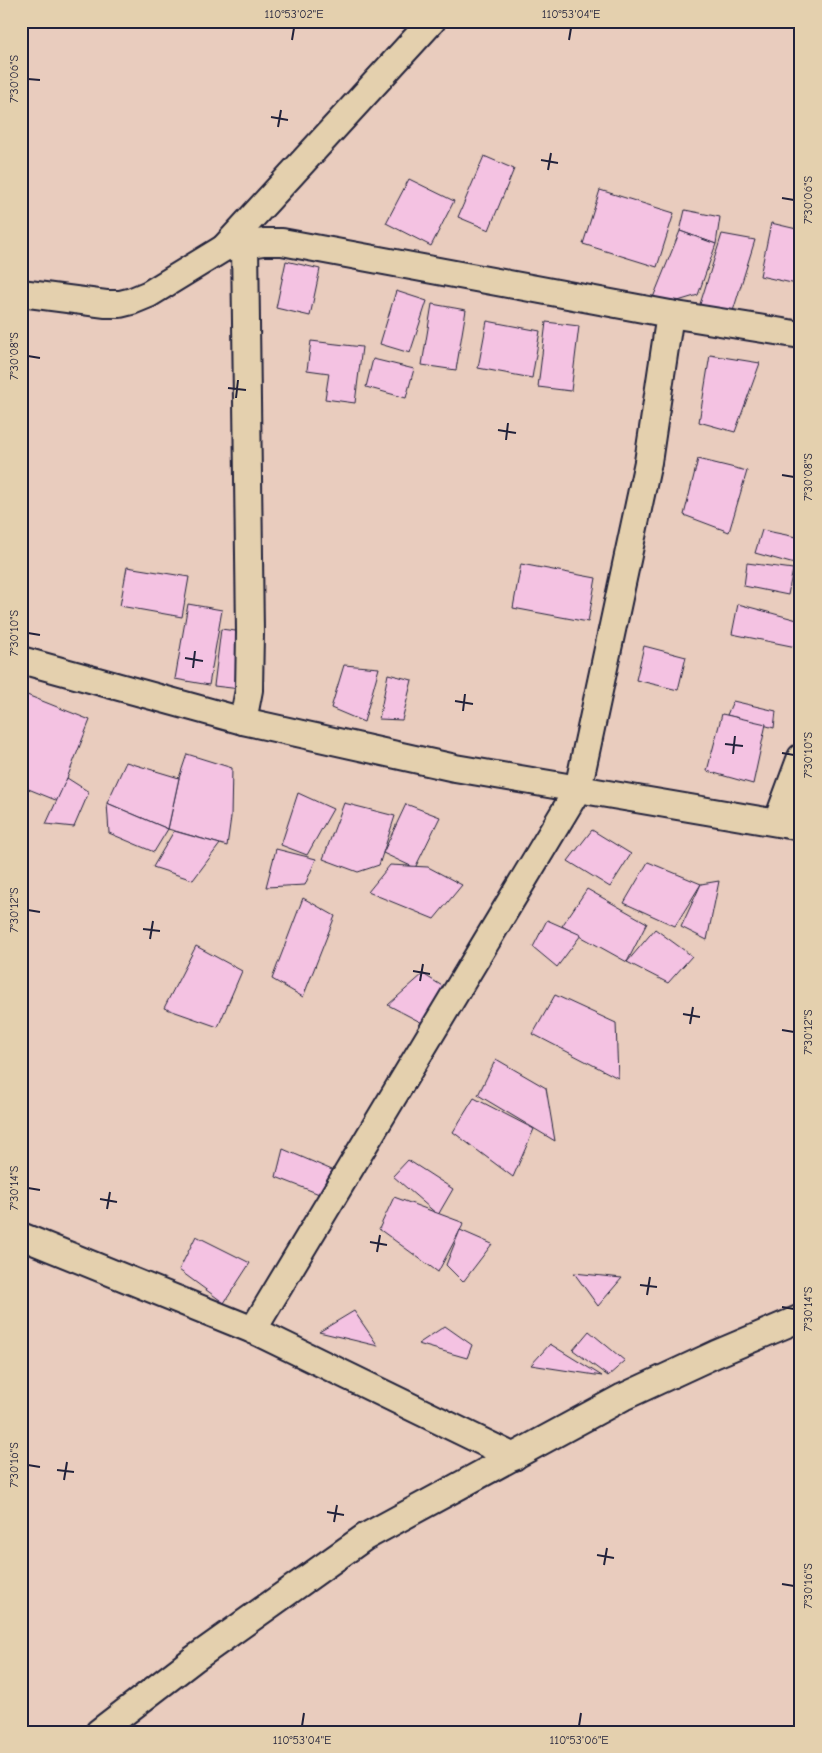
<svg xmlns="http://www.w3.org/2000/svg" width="822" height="1753" viewBox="0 0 822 1753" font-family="'Comic Neue',sans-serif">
  <rect width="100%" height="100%" fill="#e9ccbe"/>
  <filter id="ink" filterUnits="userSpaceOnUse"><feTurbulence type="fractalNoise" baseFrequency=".02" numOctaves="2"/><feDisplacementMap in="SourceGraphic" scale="10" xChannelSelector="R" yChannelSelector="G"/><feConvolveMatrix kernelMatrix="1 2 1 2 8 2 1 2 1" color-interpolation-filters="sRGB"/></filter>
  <g filter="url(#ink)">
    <g fill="#f4c2e2" stroke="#22223b">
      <path d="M484 156 514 169 489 230 458 217Z"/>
      <path d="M409 179 454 201 431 246 386 223Z"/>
      <path d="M600 190 674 213 657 267 583 244Z"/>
      <path d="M685 210 720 217 716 244 680 231Z"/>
      <path d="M771 223 801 230V285L760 276Z"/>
      <path d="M680 231 716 244 698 295 648 310Z"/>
      <path d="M722 234 755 240 729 324 696 317Z"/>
      <path d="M286 261 320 269 310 316 276 308Z"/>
      <path d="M396 291 427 301 410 353 380 344Z"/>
      <path d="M432 304 466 310 456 370 422 365Z"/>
      <path d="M487 321 540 331 532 378 478 368Z"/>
      <path d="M546 322 579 326 571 391 538 387Z"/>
      <path d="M311 341 362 347 355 403 325 399 329 373 307 370Z"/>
      <path d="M710 355 760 363 735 432 699 422Z"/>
      <path d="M373 359 414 369 406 398 366 387Z"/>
      <path d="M698 459 747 471 729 532 684 515Z"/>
      <path d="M762 530 801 538 798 565 755 553Z"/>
      <path d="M747 563 793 569 788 595 744 586Z"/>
      <path d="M521 564 596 578 588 622 513 608Z"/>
      <path d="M127 567 189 577 182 617 120 606Z"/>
      <path d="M188 604 222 610 209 685 175 679Z"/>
      <path d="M738 604 801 621V648L732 634Z"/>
      <path d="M221 629 250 633 249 690 214 686Z"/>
      <path d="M644 646 686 657 678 690 636 680Z"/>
      <path d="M344 665 379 668 364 722 331 708Z"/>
      <path d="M388 674 412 680 402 720 379 719Z"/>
      <path d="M27 695 90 720 58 801 21 786V710Z"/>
      <path d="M733 701 776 711 774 728 727 715Z"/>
      <path d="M722 714 766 724 753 784 707 771Z"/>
      <path d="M187 754 232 768 231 817 227 846 168 829 179 778Z"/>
      <path d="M126 762 179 778 168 829 107 803Z"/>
      <path d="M67 778 89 792 74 827 46 824Z"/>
      <path d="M298 793 333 809 307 855 281 845Z"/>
      <path d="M107 803 168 829 154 852 109 833Z"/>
      <path d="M344 803 395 816 379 865 358 872 323 859Z"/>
      <path d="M406 804 440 817 415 868 383 853Z"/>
      <path d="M592 830 631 854 610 887 568 861Z"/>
      <path d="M174 831 220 844 193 880 153 867Z"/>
      <path d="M276 849 316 859 305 885 266 887Z"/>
      <path d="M648 862 701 884 675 926 624 903Z"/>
      <path d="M390 865 428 867 462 885 434 919 368 892Z"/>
      <path d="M719 881 707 940 681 927 701 884Z"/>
      <path d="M587 889 647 923 627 962 562 926Z"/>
      <path d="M303 898 335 916 303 997 272 979Z"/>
      <path d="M547 920 581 935 557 967 533 947Z"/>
      <path d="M655 929 692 956 668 983 627 962Z"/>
      <path d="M196 946 242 971 218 1027 164 1008Z"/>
      <path d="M423 974 455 994 428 1026 388 1005Z"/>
      <path d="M555 995 616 1023 618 1078 533 1034Z"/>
      <path d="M496 1059 546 1088 555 1141 478 1095Z"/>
      <path d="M474 1098 534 1129 513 1177 453 1132Z"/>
      <path d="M283 1149 339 1173 332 1199 276 1177Z"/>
      <path d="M408 1160 453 1189 438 1215 393 1176Z"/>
      <path d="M394 1197 464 1223 438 1272 379 1229Z"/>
      <path d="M460 1230 492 1244 463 1282 446 1265Z"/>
      <path d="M196 1236 250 1263 224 1303 179 1270Z"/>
      <path d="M574 1273 622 1278 598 1306Z"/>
      <path d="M354 1311 378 1346 319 1332Z"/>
      <path d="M445 1326 472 1345 467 1358 418 1344Z"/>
      <path d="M589 1331 625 1361 608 1376 573 1350Z"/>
      <path d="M550 1344 602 1376 531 1365Z"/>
    </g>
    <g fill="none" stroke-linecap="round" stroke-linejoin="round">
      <defs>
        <g id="minor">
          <path d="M224 248 432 21"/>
          <path d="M21 293 106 304H120L132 301 149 294 224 248 264 242H282L670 314 801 335"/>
          <path d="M21 660 243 721 455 768 801 827"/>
          <path d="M243 721 249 690 250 633 245 244"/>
          <path d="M777 822 801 757"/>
          <path d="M21 1236 253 1330 514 1457"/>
          <path d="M253 1330 578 789 648 462 670 314"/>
          <path d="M99 1732 194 1659 365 1537 623 1397 716 1354 801 1318"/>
        </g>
      </defs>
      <use href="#minor" stroke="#22223b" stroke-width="30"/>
      <use href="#minor" stroke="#e4d0ae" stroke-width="26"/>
    </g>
  </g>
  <path fill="none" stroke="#22223b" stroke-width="2" d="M292 40 294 28M569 40 571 28M28 79 40 80M271 117 288 120M278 127 281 110M541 160 558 163M548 170 551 153M782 198 794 200M28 356 40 358M228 388 246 390M236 398 238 380M498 430 516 433M506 440 508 423M782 475 794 477M28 633 40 635M185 658 203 661M193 668 195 651M455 701 473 704M463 711 465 694M725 744 743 746M782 753 794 755M733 754 735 736M28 910 40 912M143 929 160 931M150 939 153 921M413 971 430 974M420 981 423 964M683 1014 700 1017M690 1024 693 1007M782 1030 794 1032M28 1188 40 1190M100 1199 117 1202M107 1209 110 1192M370 1242 387 1245M377 1252 380 1235M640 1285 657 1287M647 1295 650 1277M782 1307 794 1309M28 1465 40 1467M57 1470 74 1472M64 1480 67 1462M327 1512 344 1515M334 1522 337 1505M597 1555 614 1558M604 1565 607 1548M782 1584 794 1586M302 1726 304 1713M579 1726 581 1713"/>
  <rect width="822" height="1753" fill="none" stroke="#e4d0ae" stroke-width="55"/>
  <rect x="28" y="28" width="766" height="1698" fill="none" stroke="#22223b" stroke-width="2"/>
  <g font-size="12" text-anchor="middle" fill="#22223b">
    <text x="294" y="18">110°53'02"E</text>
    <text x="571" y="18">110°53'04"E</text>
    <text transform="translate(14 79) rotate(-90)" y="4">7°30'06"S</text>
    <text transform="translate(808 200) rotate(-90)" y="4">7°30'06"S</text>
    <text transform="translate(14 356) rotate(-90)" y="4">7°30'08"S</text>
    <text transform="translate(808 477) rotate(-90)" y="4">7°30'08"S</text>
    <text transform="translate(14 633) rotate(-90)" y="4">7°30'10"S</text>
    <text transform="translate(808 755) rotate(-90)" y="4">7°30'10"S</text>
    <text transform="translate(14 910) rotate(-90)" y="4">7°30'12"S</text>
    <text transform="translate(808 1032) rotate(-90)" y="4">7°30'12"S</text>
    <text transform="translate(14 1188) rotate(-90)" y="4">7°30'14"S</text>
    <text transform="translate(808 1309) rotate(-90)" y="4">7°30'14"S</text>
    <text transform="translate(14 1465) rotate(-90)" y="4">7°30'16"S</text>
    <text transform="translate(808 1586) rotate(-90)" y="4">7°30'16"S</text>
    <text x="302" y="1744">110°53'04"E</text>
    <text x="579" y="1744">110°53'06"E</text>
  </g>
</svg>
